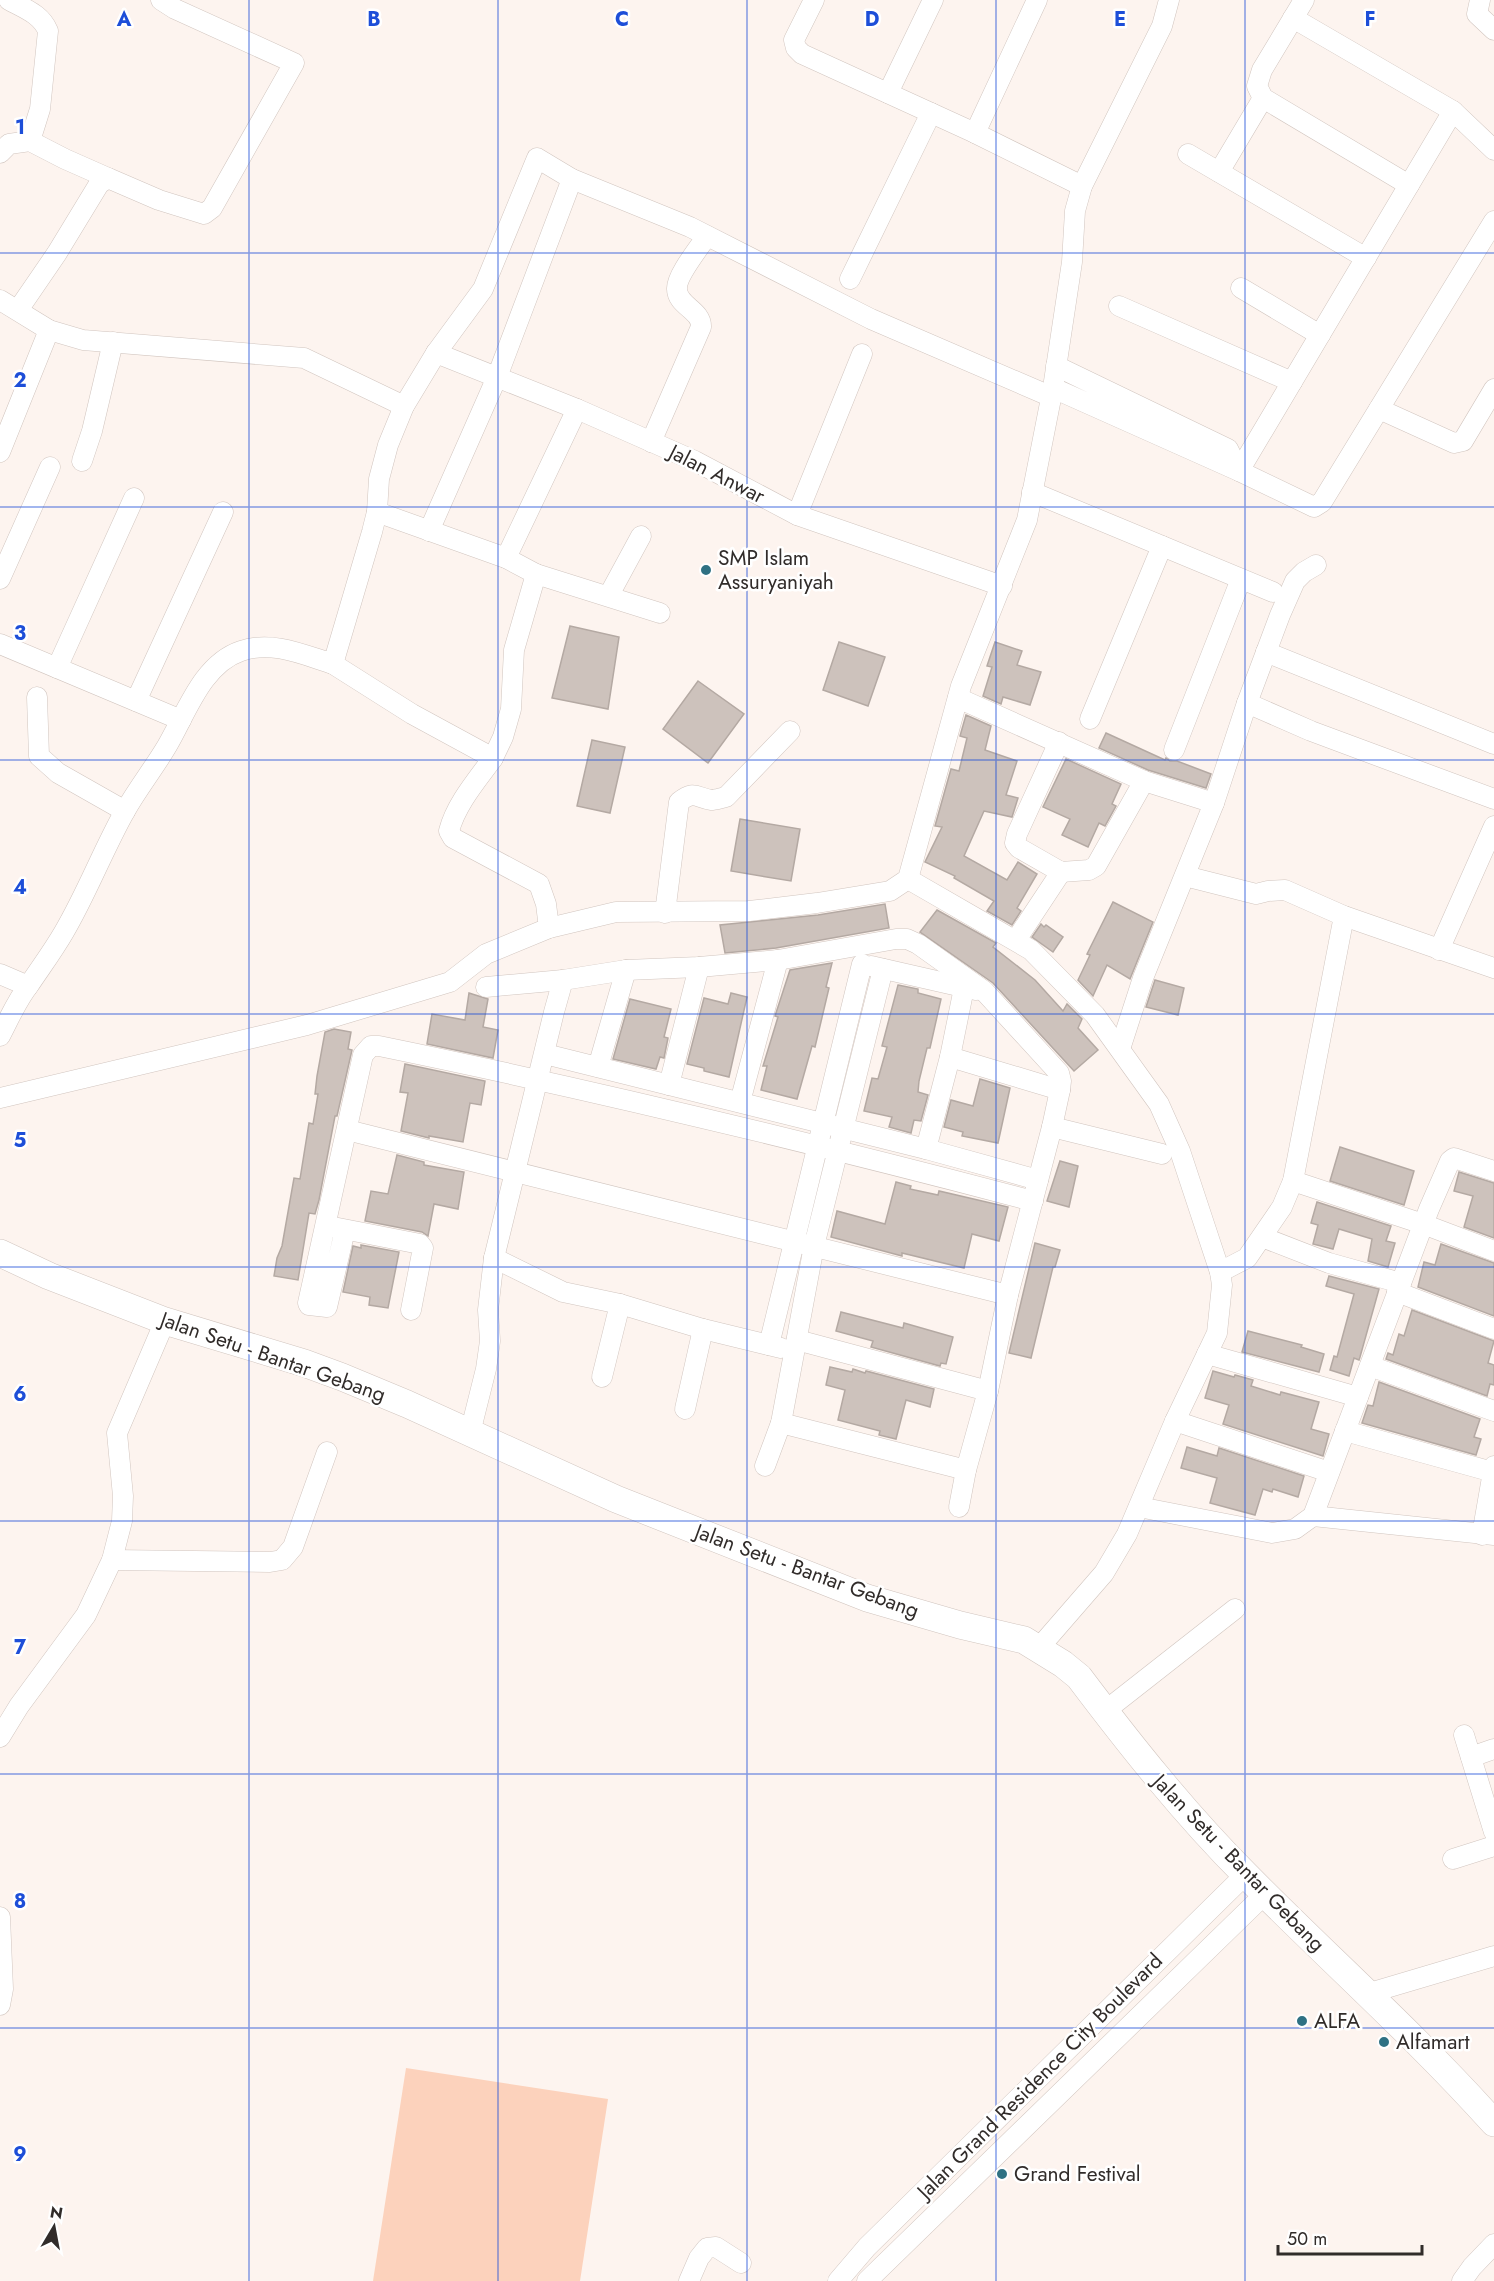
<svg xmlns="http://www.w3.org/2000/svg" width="1494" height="2281" viewBox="0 0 1494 2281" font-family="Jost,sans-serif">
  <rect width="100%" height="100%" fill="#fdf4ef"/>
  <path fill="#fcd2bc" d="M406 2068 608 2099 580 2281H373Z"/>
  <g fill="#cdc2bc" stroke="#b4a9a3" stroke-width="1.5">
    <path d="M570 626 619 637 608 709 552 698Z"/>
    <path d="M839 642 885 657 868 706 823 690Z"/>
    <path d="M995 642 1022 651 1017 665 1041 672 1030 705 1003 697 1001 704 983 696 992 667 987 666Z"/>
    <path d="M698 681 744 714 708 763 663 729Z"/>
    <path d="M966 715 991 726 985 750 1017 761 1006 795 1018 798 1012 817 984 811 964 856 1007 880 1018 862 1037 874 1017 908 1021 911 1012 925 987 911 994 901 954 878 955 876 925 862 942 827 935 826 951 769 959 771 967 738 960 736Z"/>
    <path d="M1106 733 1165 760 1166 758 1170 761H1177L1211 774 1206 788 1148 770 1099 748Z"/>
    <path d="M592 740 625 747 610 813 577 806Z"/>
    <path d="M1066 759 1121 784 1112 804 1116 806 1105 826 1099 823 1088 847 1062 835 1070 819 1043 807Z"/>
    <path d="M740 819 800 829 791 881 731 871Z"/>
    <path d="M1113 902 1153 922 1130 979 1107 965 1093 996 1078 980 1090 955 1087 954Z"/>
    <path d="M885 904 889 928 776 948 725 953 720 925 818 915Z"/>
    <path d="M937 910 996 943 993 947 1035 980 1063 1011 1067 1004 1082 1019 1078 1028 1098 1050 1074 1071 993 983 920 932Z"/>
    <path d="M1041 924 1044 927 1046 925 1063 937 1053 952 1032 937Z"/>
    <path d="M832 963 826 987 829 988 815 1047 812 1046 797 1099 761 1090 767 1066H763L778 1017 775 1016 790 970Z"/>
    <path d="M1155 980 1184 988 1178 1015 1146 1007Z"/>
    <path d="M898 985 918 989V993L941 999 930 1048H927L919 1081 918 1092 928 1095 921 1121 914 1120 911 1133 889 1127 892 1117 864 1111 872 1078 878 1079 887 1047 882 1046Z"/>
    <path d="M469 993 488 999 483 1027 498 1030 493 1058 427 1044 432 1014 465 1020Z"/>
    <path d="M731 993 747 997 729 1077 704 1071V1068L687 1064 704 998 728 1004Z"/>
    <path d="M630 999 671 1009 664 1037 668 1038 664 1058 660 1057 656 1069 613 1059Z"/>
    <path d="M334 1029 351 1032 348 1049 352 1050 337 1116H335L319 1200 315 1214 309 1213 298 1280 274 1276 277 1258 282 1246 294 1178 300 1179 309 1123 313 1124 318 1094H315L317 1076 325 1032Z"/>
    <path d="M405 1064 485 1081 481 1105 470 1103 463 1142 429 1136V1138L401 1131 408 1093 400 1092Z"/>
    <path d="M980 1079 1010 1088 998 1143 962 1136 963 1132 944 1127 951 1100 973 1106Z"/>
    <path d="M1340 1147 1414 1171 1404 1205 1330 1181Z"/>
    <path d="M397 1155 424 1162V1165L464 1172 458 1209 434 1204 428 1236 422 1232 365 1221 371 1191 388 1194Z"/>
    <path d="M1060 1161 1078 1166 1069 1207 1047 1201Z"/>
    <path d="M1459 1172 1494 1183V1238L1464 1227 1473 1196 1454 1191Z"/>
    <path d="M896 1182 911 1186 910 1189 938 1195 939 1191 1008 1207 999 1241 972 1234 964 1268 902 1253V1256L831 1237 837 1211 885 1224Z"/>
    <path d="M1317 1202 1391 1226 1386 1241 1395 1243 1388 1267 1368 1261 1372 1239 1339 1229 1333 1249 1313 1244 1318 1225 1311 1223Z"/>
    <path d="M1035 1243 1060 1250 1055 1267H1053L1031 1358 1009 1353Z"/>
    <path d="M1441 1244 1494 1263V1316L1418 1287 1424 1262 1435 1265Z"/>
    <path d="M361 1245 399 1252 388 1308 369 1305 370 1297 343 1292 353 1246 361 1248Z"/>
    <path d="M1329 1276 1379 1289 1360 1357 1359 1360 1354 1358 1349 1376 1330 1370 1334 1356 1337 1357 1354 1294 1326 1286Z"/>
    <path d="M1412 1310 1494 1341 1488 1363 1494 1365V1385L1490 1384 1487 1396 1386 1359 1388 1353 1393 1355 1399 1334 1404 1336Z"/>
    <path d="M841 1312 903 1328 904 1323 953 1337 946 1364 941 1363 940 1366 871 1347 873 1341 836 1331Z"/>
    <path d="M1248 1331 1302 1345 1301 1347 1324 1354 1319 1372 1242 1352Z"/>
    <path d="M830 1367 852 1372 853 1369 865 1373 866 1371 934 1389 930 1407 906 1400 896 1439 879 1435 880 1431 838 1420 845 1390 826 1385Z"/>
    <path d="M1213 1371 1234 1377 1235 1375 1253 1380 1251 1386 1280 1395 1281 1392 1319 1402 1311 1429 1329 1434 1323 1456 1223 1424 1229 1405 1205 1398Z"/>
    <path d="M1379 1382 1480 1419 1474 1437 1481 1439 1476 1455 1362 1423 1368 1405 1373 1406Z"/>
    <path d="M1187 1447 1217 1456 1219 1448 1304 1476 1298 1497 1273 1489 1272 1492 1263 1489 1255 1515 1210 1503 1217 1478 1181 1468Z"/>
  </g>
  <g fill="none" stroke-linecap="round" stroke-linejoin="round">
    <defs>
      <g id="minor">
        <path d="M9 0C25 9 41 14 48 31L40 109 30 141"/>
        <path d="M814 0 794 40 796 48 802 54 975 133 1082 186"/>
        <path d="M1304 0 1262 70 1257 86 1263 98 1409 185"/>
        <path d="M1480 0 1477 14 1494 30"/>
        <path d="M1293 18 1453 111 1494 150"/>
        <path d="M888 93 933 0"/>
        <path d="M1453 111 1239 471 1314 507 1322 502 1494 221"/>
        <path d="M975 133 1037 0"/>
        <path d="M0 153 9 144 30 141 65 159 108 178"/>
        <path d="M1188 154 1366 258"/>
        <path d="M1219 172 1263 98"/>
        <path d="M850 279 931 113"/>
        <path d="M1241 288 1320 335"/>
        <path d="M0 300 49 330 83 340 304 358 404 406"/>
        <path d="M1119 306 1292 382"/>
        <path d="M18 310 57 253 99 184 108 178 159 200 204 214 212 208 294 63 175 9 161 0"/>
        <path d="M436 353 577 409 695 461 797 515 1002 586"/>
        <path d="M1053 388 1239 471 1228 449 1056 366"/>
        <path d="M1379 409 1454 443 1463 441 1494 389"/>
        <path d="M651 442 701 327C702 310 677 306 677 289 676 276 699 248 707 236"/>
        <path d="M0 452 49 330"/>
        <path d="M82 461 92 431 113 342"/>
        <path d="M1032 492 1273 592"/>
        <path d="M377 512 506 558 536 574 514 650 511 709 503 737 493 758"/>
        <path d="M797 515 862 354"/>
        <path d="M429 531 497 377 572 179"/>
        <path d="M506 558 577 409"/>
        <path d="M536 574 660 613"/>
        <path d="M0 579 50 467"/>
        <path d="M609 595 641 536"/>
        <path d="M0 644 181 720"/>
        <path d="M1266 652 1494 744"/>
        <path d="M333 664 412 714 493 758C477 780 456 804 449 831L453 838 539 884 546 904 549 928"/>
        <path d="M57 668 134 498"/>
        <path d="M37 697 39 756 58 773 125 811"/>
        <path d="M958 698 1144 781 1214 803"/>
        <path d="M136 701 223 512"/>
        <path d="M1247 703 1311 731 1494 799"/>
        <path d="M1090 719 1162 546"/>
        <path d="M1059 742 1017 834 1015 843 1019 848 1061 872 1089 870 1096 866 1144 781"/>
        <path d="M1174 750 1241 579"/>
        <path d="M1185 876 1256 894 1268 891 1285 890 1344 916 1494 968"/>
        <path d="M908 879 1031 950 1095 1015 1159 1104 1180 1151 1220 1272 1222 1285 1217 1333 1175 1421 1127 1534 1104 1573 1038 1649"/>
        <path d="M665 913 679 802C694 790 695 797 711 800 715 800 721 798 726 797L790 731"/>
        <path d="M1016 940 1061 872"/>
        <path d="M1439 950 1494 826"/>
        <path d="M871 966 976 990"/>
        <path d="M0 974 28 986"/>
        <path d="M486 987 563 980 626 970 699 967 778 960 896 939H907L918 944 984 991 1059 1073 1061 1081 1060 1090 1052 1127 1008 1295 988 1391 966 1470 781 1423 814 1246 883 969"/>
        <path d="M0 1036C9 1019 17 1000 29 985 41 967 53 951 64 932 87 893 103 850 125 811 138 788 154 768 167 746 186 714 202 664 241 651 272 640 304 655 333 664L372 532 377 512 379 479 388 445 404 406 436 353 483 289 537 158 572 179 690 227 871 319 1052 397"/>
        <path d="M1120 1049 1143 978 1214 803 1247 703 1280 615 1295 581 1304 572 1316 565"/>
        <path d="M545 1054 926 1149 1038 1180"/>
        <path d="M950 1057 1060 1090"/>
        <path d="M598 1067 626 970"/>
        <path d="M669 1085 699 967"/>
        <path d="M0 1098 307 1025 450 982 486 954 549 928 616 912 749 911 817 903 890 891 908 879 961 686 1027 520 1053 388 1072 262 1075 211 1082 186 1162 26 1169 0"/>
        <path d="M740 1102 778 960"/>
        <path d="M1052 1127 1162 1154"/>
        <path d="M347 1130 1008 1295"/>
        <path d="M926 1149 950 1057 964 988"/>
        <path d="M1293 1181 1423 1224 1494 1251"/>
        <path d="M333 1227 420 1244 423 1248 411 1310"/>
        <path d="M345 1230 327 1307 309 1305 308 1303 363 1055 371 1046H379C599 1091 816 1144 1033 1201"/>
        <path d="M1262 1237 1329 1263 1401 1283"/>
        <path d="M494 1258 563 1292 620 1304 703 1329 781 1348"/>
        <path d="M1220 1272 1247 1258 1282 1207 1293 1181 1344 916"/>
        <path d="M1397 1292 1494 1329"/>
        <path d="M797 1340 988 1391"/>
        <path d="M769 1345 862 964"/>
        <path d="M1207 1354 1358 1397"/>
        <path d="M1370 1366 1494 1411"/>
        <path d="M602 1377 620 1304"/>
        <path d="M685 1409 703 1329"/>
        <path d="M1175 1421 1329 1472"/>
        <path d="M1345 1431 1493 1472"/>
        <path d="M470 1433 486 1369 490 1341 488 1310 494 1258 554 1012 563 980"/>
        <path d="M765 1466 781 1423"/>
        <path d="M959 1507 966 1470"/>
        <path d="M1139 1507 1272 1533 1295 1529 1313 1516 1429 1209 1450 1161 1454 1158 1494 1171"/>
        <path d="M1313 1516 1494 1535"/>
        <path d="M1482 1535 1494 1466"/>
        <path d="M112 1560 270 1562 282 1560 293 1547 327 1452"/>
        <path d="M1105 1711 1235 1609"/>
        <path d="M1464 1735 1494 1832"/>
        <path d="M0 1737 19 1706 86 1615 112 1560 122 1521 123 1496 117 1433 165 1321"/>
        <path d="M1471 1757 1494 1749"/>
        <path d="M1453 1859 1494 1846"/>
        <path d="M0 1917 3 1989 0 2005"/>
        <path d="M1366 1994 1494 1956"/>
        <path d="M689 2281 699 2258 707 2248 716 2247 741 2263"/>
        <path d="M838 2281 867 2247 1245 1875"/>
        <path d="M867 2281 1265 1894"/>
        <path d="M1462 2281 1472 2267 1494 2244"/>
      </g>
      <path id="secondary" d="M0 1253 49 1276 165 1321 304 1363 342 1377 407 1404 616 1499 867 1598 960 1625 1024 1640 1063 1664 1079 1677C1131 1746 1185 1814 1246 1875 1328 1958 1416 2036 1494 2123"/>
    </defs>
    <use href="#minor" stroke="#d1c5bf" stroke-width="21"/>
    <use href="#secondary" stroke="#d1c5bf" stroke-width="28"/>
    <use href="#minor" stroke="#fff" stroke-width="20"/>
    <use href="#secondary" stroke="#fff" stroke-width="27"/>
  </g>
  <path fill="none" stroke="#1d4ed8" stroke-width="1.5" stroke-opacity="0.55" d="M249 0V2281M498 0V2281M747 0V2281M996 0V2281M1245 0V2281M0 253H1494M0 507H1494M0 760H1494M0 1014H1494M0 1267H1494M0 1521H1494M0 1774H1494M0 2028H1494"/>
  <g fill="#2f7183" stroke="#fff" stroke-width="2">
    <circle cx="706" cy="570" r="6"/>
    <circle cx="1302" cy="2021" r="6"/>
    <circle cx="1384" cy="2042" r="6"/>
    <circle cx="1002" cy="2174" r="6"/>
  </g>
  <g text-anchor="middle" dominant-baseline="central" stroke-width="5" stroke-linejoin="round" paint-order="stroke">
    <g font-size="21" fill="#312c2a" stroke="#fff">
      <text transform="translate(717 474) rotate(27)">Jalan Anwar</text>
      <text transform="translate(273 1357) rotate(19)">Jalan Setu - Bantar Gebang</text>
      <text transform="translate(807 1571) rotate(20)">Jalan Setu - Bantar Gebang</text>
      <text transform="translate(1239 1863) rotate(46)">Jalan Setu - Bantar Gebang</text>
      <text transform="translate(1040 2076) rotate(-45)">Jalan Grand Residence City Boulevard</text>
    </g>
    <g font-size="21" fill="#312c2a" stroke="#fff" text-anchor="start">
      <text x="718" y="558">SMP Islam<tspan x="718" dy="24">Assuryaniyah</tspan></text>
      <text x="1314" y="2021">ALFA</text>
      <text x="1396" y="2042">Alfamart</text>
      <text x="1014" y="2174">Grand Festival</text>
    </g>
  </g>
  <g font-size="20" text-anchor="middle" font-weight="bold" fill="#1d4ed8" stroke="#fff" stroke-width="5" stroke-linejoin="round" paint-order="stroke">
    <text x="124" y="26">A</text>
    <text x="374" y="26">B</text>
    <text x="622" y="26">C</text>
    <text x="872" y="26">D</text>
    <text x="1120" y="26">E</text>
    <text x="1370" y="26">F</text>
    <text x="20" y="134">1</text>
    <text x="20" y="387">2</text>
    <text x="20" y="640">3</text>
    <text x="20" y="894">4</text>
    <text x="20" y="1147">5</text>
    <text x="20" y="1401">6</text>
    <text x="20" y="1654">7</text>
    <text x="20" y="1908">8</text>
    <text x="20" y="2161">9</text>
  </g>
  <g transform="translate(54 2227) rotate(10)" stroke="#ffffff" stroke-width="4.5" paint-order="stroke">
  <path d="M0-4.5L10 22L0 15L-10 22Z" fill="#312c2a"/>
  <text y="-9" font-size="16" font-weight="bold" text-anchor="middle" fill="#312c2a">N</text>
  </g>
  <path d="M1278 2245v9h144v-9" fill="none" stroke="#312c2a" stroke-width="3"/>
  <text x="1287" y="2245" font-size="18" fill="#312c2a" stroke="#ffffff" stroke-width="4.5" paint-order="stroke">50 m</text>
</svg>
